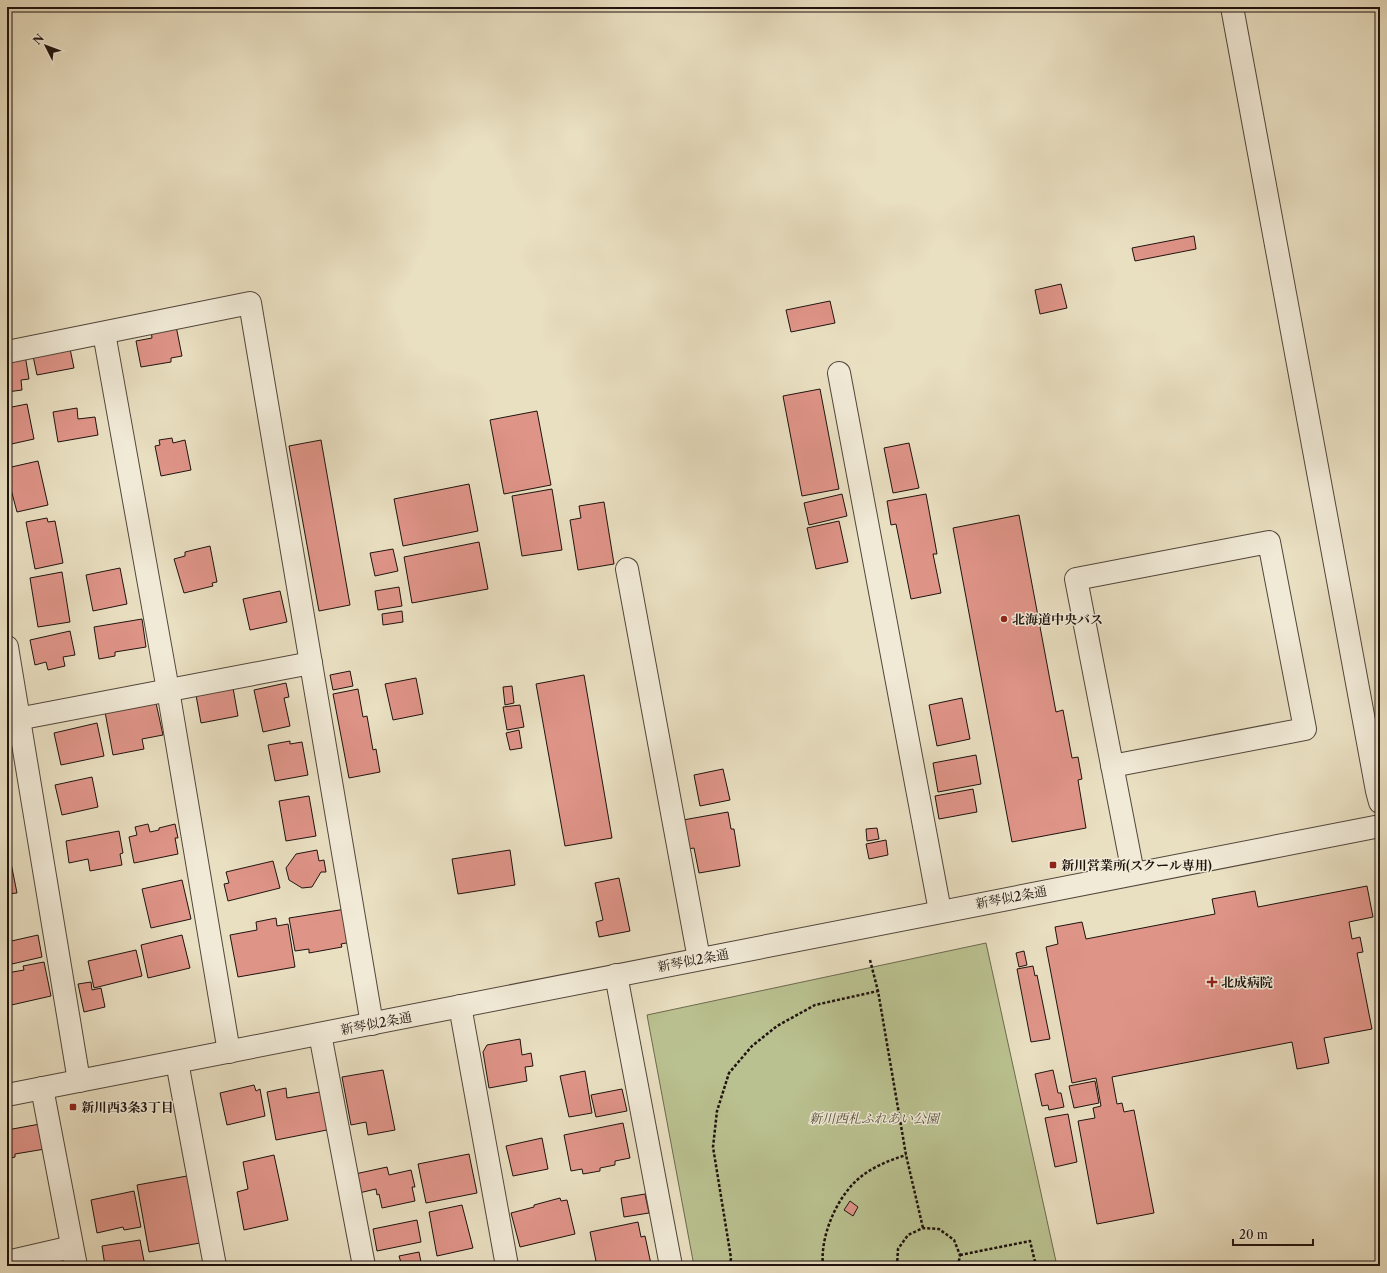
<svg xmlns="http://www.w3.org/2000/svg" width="1387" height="1273" viewBox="0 0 1387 1273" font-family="'Libre Caslon Text','Noto Serif JP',serif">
  <rect width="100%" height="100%" fill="#e9dfc1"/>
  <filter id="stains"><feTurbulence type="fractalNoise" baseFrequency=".005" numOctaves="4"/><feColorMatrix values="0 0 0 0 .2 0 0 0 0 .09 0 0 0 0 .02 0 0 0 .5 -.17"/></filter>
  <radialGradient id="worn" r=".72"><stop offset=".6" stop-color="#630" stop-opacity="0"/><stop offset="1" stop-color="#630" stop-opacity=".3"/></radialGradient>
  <path fill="#bac190" stroke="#6c6a4f" d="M986 943 1057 1266H694L647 1015Z"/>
  <g fill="#df9488" stroke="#1f130e">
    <path d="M1194 236 1196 249 1135 261 1132 248Z"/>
    <path d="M1061 284 1067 308 1040 314 1035 290Z"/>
    <path d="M830 301 835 323 791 332 786 310Z"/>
    <path d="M176 326 182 356 171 358V362L141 367 136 341 152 338 151 330Z"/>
    <path d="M69 344 74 368 37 375 32 351Z"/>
    <path d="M25 355 29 379 21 380 22 390 7 392V358Z"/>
    <path d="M820 389 839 489 802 496 783 396Z"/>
    <path d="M27 404 34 439 7 445V408Z"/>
    <path d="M77 408 78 419 95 417 98 435 58 442 53 412Z"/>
    <path d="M537 411 551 485 504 494 490 420Z"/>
    <path d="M172 438 173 443 185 440 191 470 161 476 155 446 160 445 159 440Z"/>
    <path d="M321 440 350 605 319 611 289 446Z"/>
    <path d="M909 443 919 488 893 493 884 448Z"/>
    <path d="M38 461 48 505 17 512 9 482 7 483V468Z"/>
    <path d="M469 484 478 531 403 546 394 499Z"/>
    <path d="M552 489 562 550 522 556 512 496Z"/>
    <path d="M842 494 847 516 809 525 804 503Z"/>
    <path d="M926 494 937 554H933L941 593 911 599 896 524 891 525 887 501Z"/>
    <path d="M604 502 614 564 578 570 570 520 581 518 579 506Z"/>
    <path d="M1019 515 1056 712 1063 710 1072 758 1078 757 1082 779 1078 780 1086 828 1012 842 953 528Z"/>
    <path d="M47 518 48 522 55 521 63 563 35 569 26 522Z"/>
    <path d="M839 521 848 562 816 569 807 528Z"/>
    <path d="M479 542 488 589 412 603 404 557Z"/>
    <path d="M210 546 217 582 212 583 213 586 184 593 174 559 185 556V552Z"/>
    <path d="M393 549 398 571 375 576 370 553Z"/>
    <path d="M120 568 127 604 93 611 86 575Z"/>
    <path d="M62 572 70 622 38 627 30 578Z"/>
    <path d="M399 587 402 606 378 610 375 591Z"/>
    <path d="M280 591 287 622 250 630 243 599Z"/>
    <path d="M402 611 403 622 383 625 382 614Z"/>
    <path d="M142 619 146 647 115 652V656L99 659 94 627Z"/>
    <path d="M70 631 75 655 63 657 65 666 48 670 46 662 35 665 30 640Z"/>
    <path d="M350 671 353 686 333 690 330 675Z"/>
    <path d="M584 675 612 838 565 846 536 684Z"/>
    <path d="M416 678 423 714 393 720 385 684Z"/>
    <path d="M286 683 289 697 284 698 290 726 263 732 254 690Z"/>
    <path d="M512 686 514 703 505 705 503 687Z"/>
    <path d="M233 688 238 716 201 723 196 695Z"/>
    <path d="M358 689 363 717 367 716 373 750 376 749 380 772 349 778 333 694Z"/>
    <path d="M962 698 970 739 937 746 929 705Z"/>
    <path d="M156 703 163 735 142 739 144 749 113 755 105 712Z"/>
    <path d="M520 705 524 727 507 730 503 707Z"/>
    <path d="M97 723 104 756 61 765 54 733Z"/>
    <path d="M519 730 522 748 510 750 506 733Z"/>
    <path d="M290 741V744L302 742 308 775 275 781 268 745Z"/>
    <path d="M976 755 981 784 938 792 933 763Z"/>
    <path d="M723 769 730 800 700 806 694 775Z"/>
    <path d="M92 777 98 807 62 815 55 785Z"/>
    <path d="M973 789 977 812 939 819 935 796Z"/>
    <path d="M309 796 316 836 286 841 279 801Z"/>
    <path d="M728 812 731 829H734L740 866 699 873 694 848 688 849 683 820Z"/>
    <path d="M148 824 150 832 159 830V828L175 824 178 838H175L178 854 134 863 129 837 137 835 135 827Z"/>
    <path d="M877 828 879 839 867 841 866 829Z"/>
    <path d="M119 831 123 853 120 854 122 865 90 871 88 859 69 863 66 841Z"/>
    <path d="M886 840 888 855 869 859 866 844Z"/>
    <path d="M317 850 319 861 324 860 326 872H321L312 887 302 888 289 880 286 868 296 854Z"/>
    <path d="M510 850 515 885 458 894 452 859Z"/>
    <path d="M7 853H9L17 893 7 894Z"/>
    <path d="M273 861 280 888 228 901 224 884 229 883 226 872Z"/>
    <path d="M619 878 630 931 599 937 596 922 603 920 595 883Z"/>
    <path d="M182 880 191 919 151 928 142 889Z"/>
    <path d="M1367 886 1373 917 1349 922 1352 939 1360 937 1363 952 1357 953 1372 1029 1324 1038 1329 1063 1297 1069 1292 1042 1112 1077 1117 1104 1122 1103 1124 1112 1134 1110 1154 1213 1097 1224 1078 1121 1095 1118 1093 1108 1101 1106 1096 1078 1072 1083 1046 947 1058 944 1055 927 1082 922 1086 939 1215 914 1212 899 1255 891 1258 907Z"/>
    <path d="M346 909 352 942 341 944 342 947 309 953V949L295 951 289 918Z"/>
    <path d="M276 918 277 926 288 924 295 967 238 977 230 935 257 930 256 922Z"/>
    <path d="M38 935 42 957 12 964 7 942Z"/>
    <path d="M182 935 190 968 148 978 141 945Z"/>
    <path d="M136 950 142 976 94 988 88 961Z"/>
    <path d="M1024 951 1027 965 1019 967 1016 953Z"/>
    <path d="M44 962 51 996 7 1006V973L24 970 23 966Z"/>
    <path d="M1033 966 1035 976 1037 975 1050 1039 1031 1042 1017 969Z"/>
    <path d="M91 982 92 990 101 988 105 1007 84 1012 78 984Z"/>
    <path d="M520 1039 522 1055 531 1053 533 1066 525 1067 527 1081 489 1088 483 1052 487 1045Z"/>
    <path d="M383 1070 395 1130 368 1135 366 1122 351 1125 342 1077Z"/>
    <path d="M1053 1070 1058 1093H1061L1064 1107 1049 1110 1048 1105 1042 1106 1035 1074Z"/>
    <path d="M585 1071 592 1113 569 1117 560 1076Z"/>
    <path d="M1095 1081 1099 1103 1074 1108 1069 1086Z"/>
    <path d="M254 1085 256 1091 260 1089 265 1116 227 1125 220 1093Z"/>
    <path d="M286 1088 287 1098 325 1091 332 1129 276 1140 267 1092Z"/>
    <path d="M622 1089 627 1111 596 1117 591 1095Z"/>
    <path d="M1068 1114 1077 1162 1055 1167 1045 1118Z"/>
    <path d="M623 1123 630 1158 615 1161V1165L600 1168V1171L583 1174 582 1169 571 1171 564 1135Z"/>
    <path d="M40 1124 45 1149 15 1154V1157L7 1159V1130Z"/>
    <path d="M542 1138 548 1169 513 1176 506 1146Z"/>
    <path d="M469 1154 477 1193 426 1203 418 1164Z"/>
    <path d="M274 1155 288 1220 244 1230 237 1192 248 1189 243 1162Z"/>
    <path d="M387 1167 389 1175 411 1170 415 1187H412L415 1201 382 1208 379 1194 377 1195 376 1189 359 1193 355 1174Z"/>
    <path d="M187 1176 200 1243 149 1252 137 1185Z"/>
    <path d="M134 1191 141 1227 124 1230 123 1227 97 1233 91 1200Z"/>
    <path d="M645 1194 649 1213 624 1217 621 1198Z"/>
    <path d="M560 1198 561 1201 567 1200 575 1234 520 1247 511 1213 534 1207V1205Z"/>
    <path d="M850 1201 858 1207 853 1216 844 1210Z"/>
    <path d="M462 1205 473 1248 437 1256 429 1212Z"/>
    <path d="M417 1220 421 1242 377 1251 373 1229Z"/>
    <path d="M638 1222 641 1237 645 1236 651 1264 644 1266H597L590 1232Z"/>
    <path d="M140 1240 145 1266H105L102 1246Z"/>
    <path d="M419 1252 421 1262 402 1266 399 1256Z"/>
  </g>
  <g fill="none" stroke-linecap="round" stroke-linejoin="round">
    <defs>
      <g id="minor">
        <path d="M1232 7 1377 791 1380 802"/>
        <path d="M104 333 168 690 229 1052"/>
        <path d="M7 352 250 303 372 1024"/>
        <path d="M839 373 940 911"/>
        <path d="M627 569 699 959"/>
        <path d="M7 647 79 1081"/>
        <path d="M7 721 311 663"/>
        <path d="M1112 766 1305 729 1269 542 1076 579 1133 873"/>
        <path d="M616 975 671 1266"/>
        <path d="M460 1006 507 1266"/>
        <path d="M320 1034 364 1266"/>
        <path d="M177 1062 215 1266"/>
        <path d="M42 1088 76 1266"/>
        <path d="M7 1095 1380 826"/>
        <path d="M7 1262 72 1247"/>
      </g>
    </defs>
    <use href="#minor" stroke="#52463b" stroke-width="24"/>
    <g stroke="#1f130e" stroke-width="2.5" stroke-dasharray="3 2" stroke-linecap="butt">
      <path d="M870 960 878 991 906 1155 923 1228"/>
      <path d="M960 1255 1030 1241 1036 1266"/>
      <path d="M730 1266 731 1258 713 1147 717 1111 729 1073 752 1046 777 1026 815 1005 878 991"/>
      <path d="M823 1266C820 1239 834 1204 853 1184 867 1169 887 1161 906 1155"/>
      <path d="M897 1266 898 1249 908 1235 923 1228 939 1229 954 1240 960 1255 958 1266"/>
    </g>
    <use href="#minor" stroke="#f1ead7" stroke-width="22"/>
  </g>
  <g fill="#8f2418" stroke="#f1ead7" stroke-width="1.5">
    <circle cx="1004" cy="619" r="4"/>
    <rect x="1049" y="861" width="8" height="8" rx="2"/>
    <path d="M1210 976h4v4h4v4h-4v4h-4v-4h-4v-4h4z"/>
    <rect x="69" y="1103" width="8" height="8" rx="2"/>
  </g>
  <g text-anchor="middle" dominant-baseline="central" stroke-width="3" stroke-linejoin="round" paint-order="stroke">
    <g font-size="13" font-weight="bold" fill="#1f130e" stroke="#f1ead7" text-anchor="start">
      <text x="1012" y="619">北海道中央バス</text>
      <text x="1061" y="865">新川営業所(スクール専用)</text>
      <text x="1221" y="982">北成病院</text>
      <text x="81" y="1107">新川西3条3丁目</text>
    </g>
    <g font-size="13" fill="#1f130e" stroke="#f1ead7">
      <text transform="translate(1011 897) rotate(-11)">新琴似2条通</text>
      <text transform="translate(693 960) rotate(-11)">新琴似2条通</text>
      <text transform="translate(376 1023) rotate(-11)">新琴似2条通</text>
    </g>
    <g font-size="13" font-style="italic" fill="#55503c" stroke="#f1ead7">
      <text x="874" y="1118">新川西札ふれあい公園</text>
    </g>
  </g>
  <rect width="1387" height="1273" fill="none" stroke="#e9dfc1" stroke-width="24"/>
  <rect x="8" y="8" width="1371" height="1257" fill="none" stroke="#1f130e" stroke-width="2"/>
  <rect x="12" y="12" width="1363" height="1249" fill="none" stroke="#1f130e"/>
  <g transform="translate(46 46) rotate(312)" stroke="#f1ead7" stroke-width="3" paint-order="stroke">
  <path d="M0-3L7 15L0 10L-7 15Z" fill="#1f130e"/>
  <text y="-6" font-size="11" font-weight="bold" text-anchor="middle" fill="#1f130e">N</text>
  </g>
  <path d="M1233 1239v6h80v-6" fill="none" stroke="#1f130e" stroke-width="2"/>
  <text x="1239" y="1239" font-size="12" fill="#1f130e" stroke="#f1ead7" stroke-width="3" paint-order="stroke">20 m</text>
  <rect width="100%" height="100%" filter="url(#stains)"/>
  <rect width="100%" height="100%" fill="url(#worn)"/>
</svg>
